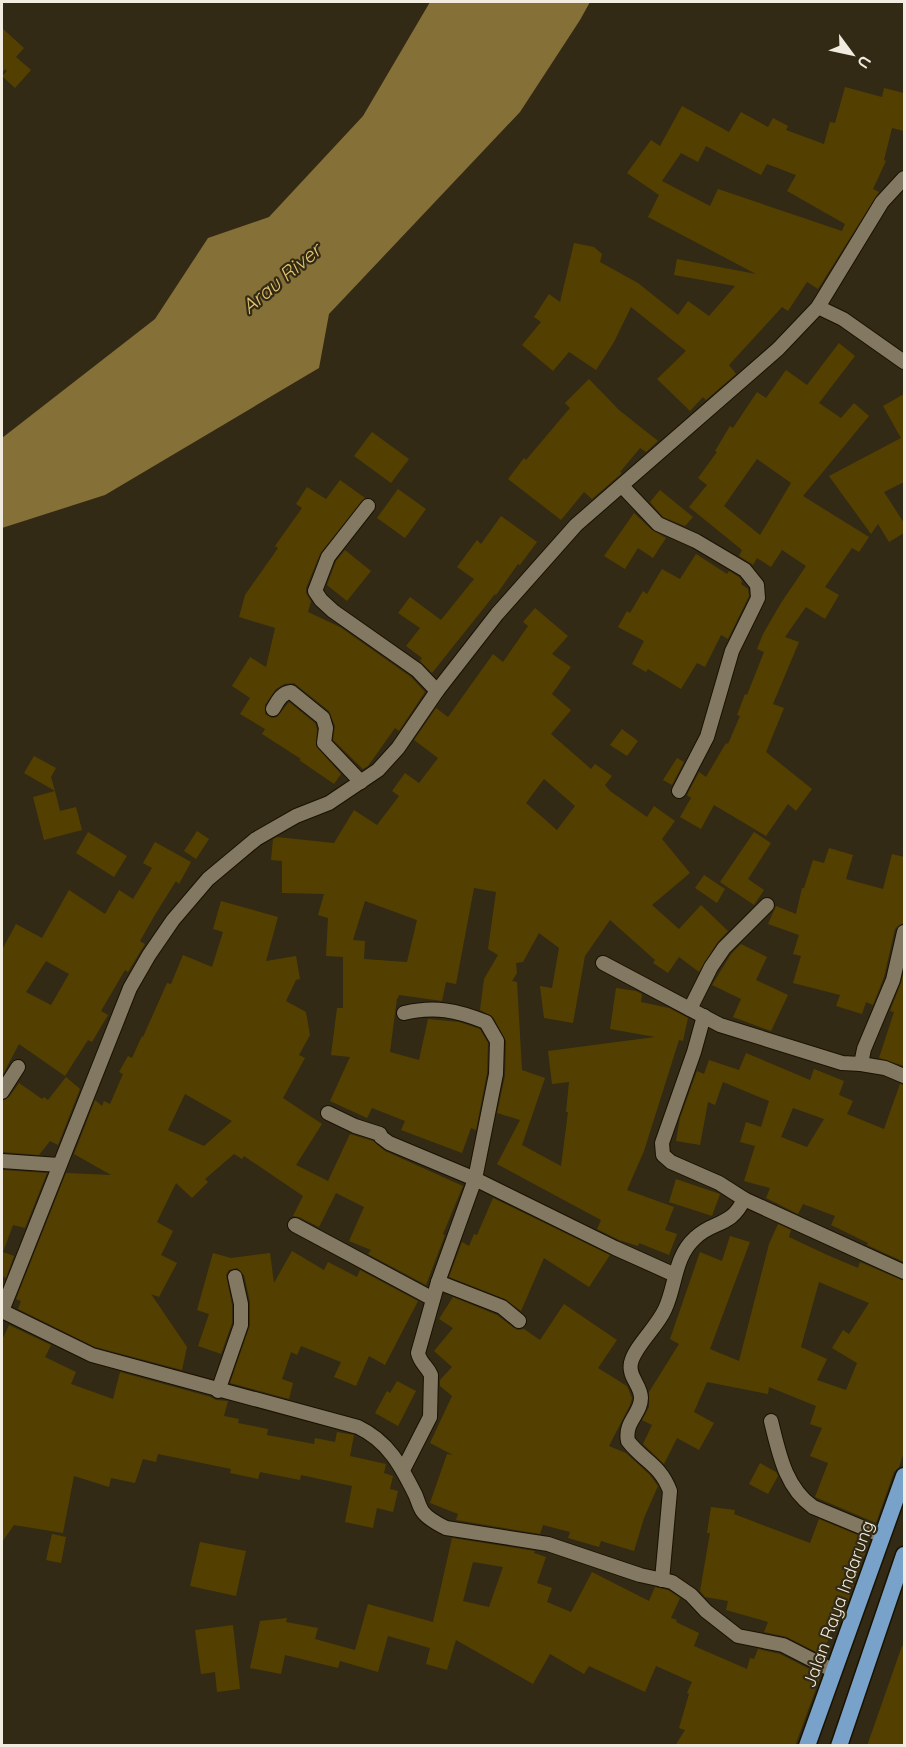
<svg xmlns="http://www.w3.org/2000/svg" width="906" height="1747" viewBox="0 0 906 1747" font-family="Quicksand,sans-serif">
  <rect width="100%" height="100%" fill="#322a14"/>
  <path fill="#857038" d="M430 2H590L580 20 520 112 329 314 319 368 105 495 2 528V438L155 319 208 238 269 217 363 116Z"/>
  <g fill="#534000" fill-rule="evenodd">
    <path d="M2 28 24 48 16 57 31 70 15 88 2 76 7 71 5 69 2 73Z"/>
    <path d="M845 87 882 97 884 88 904 93V131L892 128 884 160 886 161 873 189 879 192 818 289 807 282 788 311 782 307 729 365 736 374 706 400 703 397 690 411 657 379 686 351 631 307 614 342 596 370 569 352 553 371 522 345 541 322 534 317 549 294 560 302 574 243 594 247 602 254 600 262 638 283 678 315 688 301 709 316 735 286 674 275 677 259 756 274 648 217 659 195 627 173 651 140 660 146 682 106 729 132 741 112 768 127 773 118 788 126 786 130 824 144 830 122 835 123ZM706 146 761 175 767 164 796 175 787 191 845 224 842 231 718 189 710 206 662 181 681 153 698 162Z"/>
    <path d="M839 343 855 356 819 403 841 418 854 403 869 416 803 496 869 537 859 552 852 548 825 587 839 595 825 619 806 607 785 637 799 642 773 704 784 708 766 752 812 789 796 811 788 804 766 836 714 805 701 829 680 817 691 798 687 795 699 772 706 777 726 743 728 744 740 716 737 715 745 694 747 695 764 652 757 649 763 634 781 603 806 566 782 550 771 567 757 558 753 565 739 556 742 550 689 507 707 485 698 478 717 452 715 451 730 426 733 428 757 392 766 398 786 370 807 385ZM757 459 791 483 760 535 724 506Z"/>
    <path d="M589 379 619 410 658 441 646 452 640 448 620 472 622 473 592 499 584 492 561 520 508 479 524 458 526 460 570 408 565 403Z"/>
    <path d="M904 394V482L884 492 904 523V533L889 542 878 524 871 534 829 476 901 438 883 406Z"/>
    <path d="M372 432 409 459 391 483 354 456Z"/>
    <path d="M340 480 365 498 320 554 306 588V593L311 601 308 612 340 627 411 677 425 692 399 731 395 728 368 766 363 769 333 740 335 726 329 711 294 683 284 684 276 689 265 705V714L272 718 277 717 289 702 315 723 317 729 316 746 341 774 334 784 299 760 301 759 262 734 265 729 240 714 250 698 232 686 250 657 266 667 275 628 239 617 245 595 278 548 275 546 302 508 296 504 307 487 326 499Z"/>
    <path d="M398 489 426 509 405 538 377 518Z"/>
    <path d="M660 490 693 517 685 526 663 517 650 502Z"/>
    <path d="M634 513 652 530 666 538 653 558 638 548 625 569 604 556Z"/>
    <path d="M501 516 537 542 520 565 518 564 496 595 495 594 432 673 420 661 422 658 406 646 420 628 398 613 410 597 441 620 474 579 457 567 477 540 481 544Z"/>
    <path d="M345 550 371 571 347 601 327 585 336 561Z"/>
    <path d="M696 554 727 574 729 571 739 577 742 581 741 584 748 589 749 596 728 639 721 635 705 667 697 663 681 689 648 669 646 672 632 664 644 641 618 627 627 611 630 613 643 591 647 594 662 569 680 579Z"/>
    <path d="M535 608 568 636 552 654 571 667 552 694 571 710 551 734 591 769 595 764 612 776 605 785 610 791 647 817 654 806 675 821 662 839 690 873 652 905 679 929 701 905 728 931 717 943 699 972 679 957 668 973 653 963 655 960 610 920 585 956 573 1023 544 1018 540 986 552 988 559 948 539 933 523 962 516 963 517 973 512 981 517 982 522 1070 545 1078 522 1145 561 1166 568 1112H566L569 1082 552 1084 548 1051 655 1037 610 1029 616 988 636 991 642 994 641 1002 669 1008 688 1018 683 1041 679 1040 644 1151 627 1190 674 1207 665 1230 677 1234 669 1255 639 1243 638 1246 619 1240 597 1229 601 1220 497 1164 520 1120 497 1113 505 1076 506 1041 493 1017 480 1010 484 979 498 955 488 949 496 892 474 888 456 984 446 982 442 1001 399 995 398 998H397L390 1052 419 1060 428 1019 459 1022 480 1029 488 1043 487 1073 476 1130 471 1128 462 1153 401 1130 405 1121 372 1108 367 1118 330 1101 350 1057 331 1055 337 1008H343V957L326 956 328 918 318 915 324 894 282 893V861L271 860 273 839 277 837 334 843 354 810 377 825 399 796 392 791 405 773 419 783 438 758 414 740 436 708 448 717 493 654 503 662 528 626 523 622ZM544 779 575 806 557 830 526 803ZM365 901 417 920 407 962 364 959 365 941 353 940Z"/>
    <path d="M622 729 638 741 627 756 610 745Z"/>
    <path d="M34 756 56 768 51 777 55 791 24 773Z"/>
    <path d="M677 758 684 762 672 785 663 780Z"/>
    <path d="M55 791 60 811 76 807 82 830 44 840 33 797Z"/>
    <path d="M197 831 209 839 196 859 184 851Z"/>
    <path d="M88 832 127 856 114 877 76 853Z"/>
    <path d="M754 832 771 843 748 879 764 890 754 905 720 882Z"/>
    <path d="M155 842 191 862 179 884 176 881 156 913 140 941 145 944 128 972 125 970 101 1011 108 1015 92 1042 88 1040 65 1076 19 1044 2 1076V950L16 924 42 938 69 890 105 914 119 890 133 899 152 868 143 863ZM46 961 69 974 51 1005 26 992Z"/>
    <path d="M829 848 853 855 846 879 883 889 892 854 904 857V923L898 926 895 929 884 977 873 1005 866 1002 862 1014 836 1006 840 995 793 983 801 956 793 954 799 935 768 924 776 906 796 914 802 888H804L813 860 824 863Z"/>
    <path d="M704 875 725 889 717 903 695 888Z"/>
    <path d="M221 901 278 917 266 961 296 956 300 979 296 980 286 1001 306 1012 310 1035 299 1055 305 1058 283 1098 322 1124 296 1165 328 1181 350 1134 373 1141 385 1151 463 1186 443 1234 445 1235 426 1285 368 1254 371 1250 349 1241 364 1207 336 1193 319 1227 299 1217 293 1216 303 1196 244 1156 242 1159 234 1154 205 1179 208 1182 192 1198 176 1183 157 1222 173 1231 161 1255 177 1263 159 1297 151 1294 187 1347 182 1370 95 1347 18 1309 21 1301 16 1299 66 1173 111 1175 74 1154 95 1100 102 1106 104 1101 110 1104 123 1074 119 1072 128 1056 132 1058 142 1036 143 1037 167 983 171 984 183 955 212 967 223 932 213 929ZM185 1094 232 1121 204 1146 168 1130Z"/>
    <path d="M741 944 767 957 756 980 788 995 771 1031 733 1017 741 999 712 985 731 954Z"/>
    <path d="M904 970V1066L879 1058 894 1012 890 1011 901 983Z"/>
    <path d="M746 1053 810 1080 814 1069 844 1081 839 1095 853 1101 847 1114 884 1129 900 1084 904 1085V1262L867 1245 868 1243 831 1225 835 1216 803 1204 798 1214 766 1198 770 1188 744 1181 755 1146 740 1142 746 1122 761 1127 769 1101 723 1082 715 1105 708 1102 700 1145 676 1141 680 1118 697 1071 704 1074 709 1060 739 1070ZM793 1108 824 1119 807 1147 781 1137Z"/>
    <path d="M66 1077 80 1089 58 1145 50 1141 39 1155 2 1152V1101L9 1097 19 1083 42 1099 44 1097 48 1100Z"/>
    <path d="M2 1170 47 1173 25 1228 13 1225 3 1252 14 1256 6 1278 2 1276Z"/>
    <path d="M676 1179 720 1194 712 1216 669 1202Z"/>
    <path d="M493 1198 610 1255 589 1287 544 1258 521 1311 505 1299 449 1277 462 1242 469 1246 474 1234 477 1235Z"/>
    <path d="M778 1224 791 1230 789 1237 825 1254 858 1268 860 1262 904 1281V1452L899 1467 894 1472 876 1523 815 1497 828 1463 810 1456 822 1428 810 1424 816 1406 769 1387 768 1394 707 1382 694 1412 714 1423 699 1450 677 1438 664 1464 643 1444 652 1425 642 1420 649 1407V1392L679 1344 670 1339 700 1252 722 1261 730 1236 750 1242 710 1349 739 1361 769 1244ZM819 1282 869 1303 849 1334 843 1330 832 1348 857 1363 846 1390 817 1380 827 1359 801 1347Z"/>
    <path d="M292 1251 324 1270 328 1262 357 1277 360 1270 418 1301 385 1365 369 1356 356 1386 334 1377 341 1362 301 1346 297 1355 291 1352 282 1379 293 1383 289 1399 230 1383 250 1325V1302L244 1275 237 1268 229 1270 226 1275 232 1305V1323L221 1354 198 1346 209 1314 197 1310 213 1253 231 1258 270 1253 274 1283Z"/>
    <path d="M453 1297 497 1315 514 1328 518 1330 524 1329 540 1340 564 1304 617 1340 598 1368 627 1386 632 1398 630 1405 609 1446 626 1453 650 1475 658 1486 644 1518 634 1551 601 1541 599 1547 568 1538 570 1532 543 1525 540 1534 456 1520 458 1514 430 1503 447 1454 453 1455 430 1443 452 1396 440 1386V1380L452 1367 434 1351 453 1328 439 1319Z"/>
    <path d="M9 1325 51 1345 45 1357 76 1372 71 1384 113 1399 120 1372 211 1397 216 1400 228 1401 224 1416 239 1419 238 1423 268 1429 267 1435 314 1444 315 1438 335 1442 337 1432 354 1435 350 1456 386 1464 384 1473 393 1476 390 1489 398 1491 393 1512 377 1508 373 1528 345 1522 352 1486 301 1475 300 1480 260 1472 258 1479 230 1473 231 1469 158 1454 156 1462 143 1459 135 1483 111 1478 109 1487 74 1476 63 1533 14 1525 2 1542V1340Z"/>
    <path d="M397 1381 416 1391 398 1426 375 1413 387 1391 390 1393Z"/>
    <path d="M760 1463 776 1472 778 1476 768 1494 749 1484Z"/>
    <path d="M711 1507 735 1510 734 1514 810 1543 819 1519 870 1540 842 1618 838 1616 822 1655 787 1637 764 1632 768 1622 726 1610 728 1601 705 1597 700 1591 710 1533H707Z"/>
    <path d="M52 1534 66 1537 61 1563 46 1560Z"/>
    <path d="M452 1538 535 1551 534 1553 546 1557 537 1583 552 1588 547 1602 571 1612 592 1572 649 1601 655 1587 668 1590 680 1598 671 1618 677 1620 676 1622 699 1633 694 1646 747 1669 750 1658 754 1659 758 1649 780 1654 821 1675 795 1746H675L685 1730 679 1728 689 1694 687 1693 692 1682 656 1666 645 1692 589 1666 584 1674 550 1654 533 1684 456 1640 447 1670 426 1664 430 1648 388 1636 378 1672 340 1661 338 1668 285 1655 281 1674 250 1668 260 1621 287 1618 286 1622 318 1628 315 1639 355 1650 368 1604 433 1622ZM473 1562 503 1567 489 1607 463 1601Z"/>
    <path d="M200 1542 246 1551 236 1596 190 1586Z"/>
    <path d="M233 1625 240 1689 217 1692 215 1672 201 1674 195 1630Z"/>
    <path d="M902 1646 904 1647V1746H867Z"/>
  </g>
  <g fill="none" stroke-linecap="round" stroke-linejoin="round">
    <defs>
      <g id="minor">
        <path d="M818 307 843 319 904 362"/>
        <path d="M622 486 658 524 696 541 745 570 757 585 758 598 732 651 707 737 679 791"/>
        <path d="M368 506 328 557 315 591 321 600 333 611 417 670 437 691"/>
        <path d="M273 709C278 701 281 693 291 692L323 718 326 728 324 743 361 782"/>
        <path d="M603 963 720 1025 842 1063 861 1064 864 1049 893 980 904 932"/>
        <path d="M690 1009 711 967 724 948 767 905"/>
        <path d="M861 1064 885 1068 904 1076"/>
        <path d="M2 1092 18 1067"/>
        <path d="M328 1113 355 1126 380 1134 381 1137 389 1143 475 1179 615 1248 675 1275"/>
        <path d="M2 1161 59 1165"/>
        <path d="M744 1199 904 1272"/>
        <path d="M295 1225 433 1299"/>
        <path d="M438 1282 502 1307 519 1321"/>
        <path d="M2 1311 130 988 149 955 173 920 208 879 256 839 296 816 329 803 378 770 398 748 437 691 497 614 576 525 778 349 818 307 882 202 904 178"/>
        <path d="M2 1311 92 1355 358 1427C388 1441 401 1466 415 1494 418 1500 419 1507 423 1512 428 1519 438 1524 446 1528L548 1544 640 1575 672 1582 691 1595 706 1611 738 1636 783 1645 834 1671"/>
        <path d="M218 1391 241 1325V1304L235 1277"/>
        <path d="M771 1421C779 1453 785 1487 813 1507L883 1536"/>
        <path d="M403 1470 430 1417 431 1375C427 1366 420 1363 418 1353L438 1282 475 1179 496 1074 497 1041 486 1022C456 1010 435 1006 404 1013"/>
        <path d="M662 1580 670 1491C660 1464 643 1461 628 1441 624 1422 641 1414 641 1398 641 1385 628 1377 631 1363 634 1347 658 1326 665 1309 676 1286 674 1257 695 1238 713 1220 731 1228 744 1199L719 1183 671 1162 663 1155 662 1143 694 1052 704 1016"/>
      </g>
      <g id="trunk">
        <path d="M807 1746 904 1476"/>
        <path d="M839 1746 904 1555"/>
      </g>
    </defs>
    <use href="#minor" stroke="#1a1201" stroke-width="16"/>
    <use href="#trunk" stroke="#1a1201" stroke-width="19"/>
    <use href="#minor" stroke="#837962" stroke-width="14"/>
    <use href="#trunk" stroke="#78a2ca" stroke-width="16"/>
  </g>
  <g text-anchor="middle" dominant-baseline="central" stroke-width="4.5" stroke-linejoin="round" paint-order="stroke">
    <g font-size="18" fill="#f1ecdf" stroke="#322a14">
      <text transform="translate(838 1604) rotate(-70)">Jalan Raya Indarung</text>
    </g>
    <g font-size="20" font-style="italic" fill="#e2c36f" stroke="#322a14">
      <text transform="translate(281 278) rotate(-40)">Arau River</text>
    </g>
  </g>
  <rect width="906" height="1747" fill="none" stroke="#f1ecdf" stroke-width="6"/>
  <g transform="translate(852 54) rotate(123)" stroke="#322a14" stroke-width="4.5" paint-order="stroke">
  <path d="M0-4.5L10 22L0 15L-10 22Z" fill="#f1ecdf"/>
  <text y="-9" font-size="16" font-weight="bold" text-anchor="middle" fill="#f1ecdf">U</text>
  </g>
</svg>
